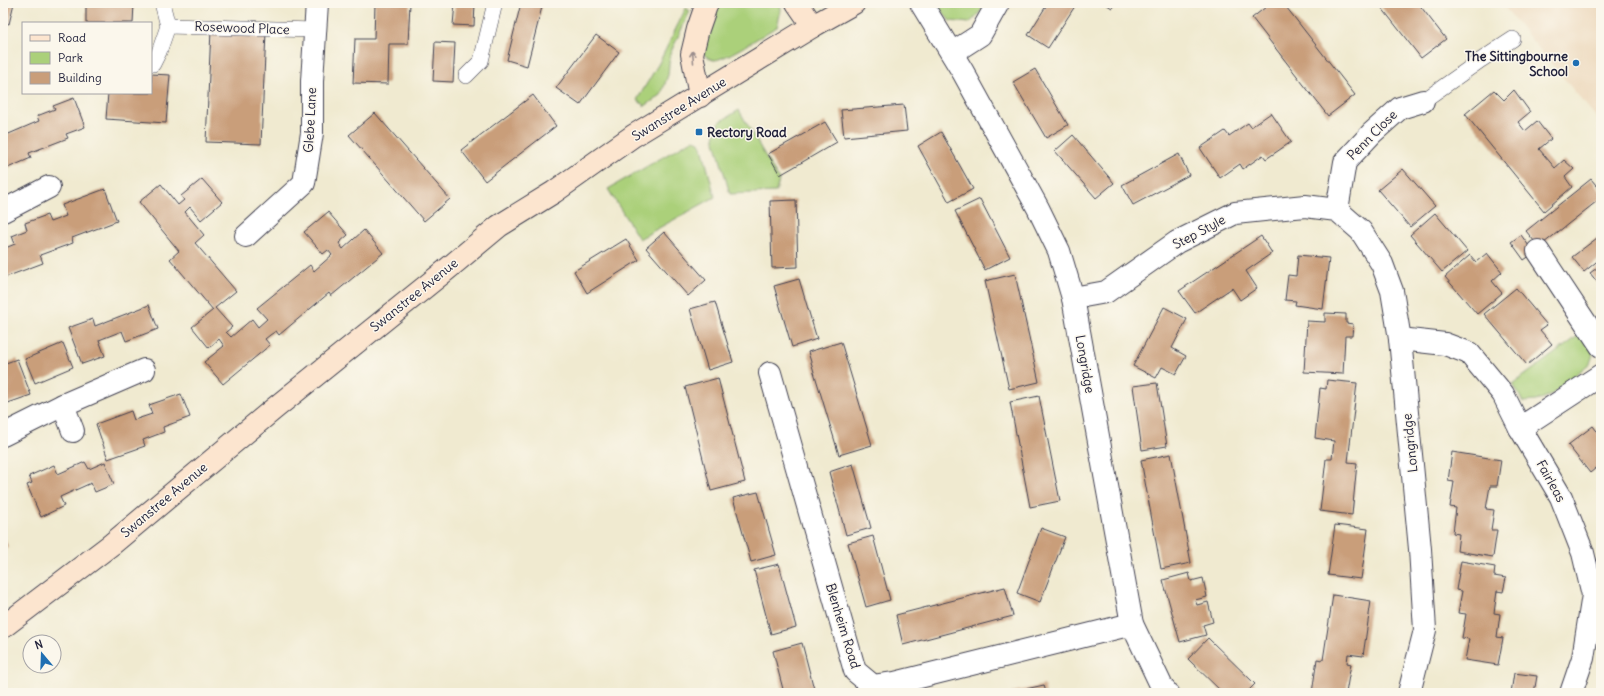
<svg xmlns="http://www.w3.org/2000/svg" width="1604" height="696" viewBox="0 0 1604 696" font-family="Delius,sans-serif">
  <rect width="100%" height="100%" fill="#fbf7ec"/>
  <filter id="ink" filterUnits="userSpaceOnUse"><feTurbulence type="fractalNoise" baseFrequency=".025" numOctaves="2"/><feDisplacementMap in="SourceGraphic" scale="8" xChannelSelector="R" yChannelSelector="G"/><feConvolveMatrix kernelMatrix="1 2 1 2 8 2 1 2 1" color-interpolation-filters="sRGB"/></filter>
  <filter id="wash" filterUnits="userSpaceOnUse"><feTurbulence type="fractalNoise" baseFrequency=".012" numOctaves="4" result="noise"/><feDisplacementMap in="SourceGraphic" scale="16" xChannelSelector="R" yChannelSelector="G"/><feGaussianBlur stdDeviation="0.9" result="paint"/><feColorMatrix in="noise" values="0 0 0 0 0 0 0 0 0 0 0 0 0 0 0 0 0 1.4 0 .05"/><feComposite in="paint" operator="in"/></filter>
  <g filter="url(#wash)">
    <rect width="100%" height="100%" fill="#f0ead0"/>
    <path fill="#ecd7ba" d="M1501 3H1601V123Z"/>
    <g fill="#abd07a" stroke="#66795a">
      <path d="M717 3H780L781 10 777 27C765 33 726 60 714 60 708 59 703 54 700 49Z"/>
      <path d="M937 3H986L978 15 969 23 950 21 939 8Z"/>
      <path d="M686 8 690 11 670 54 668 75 661 95 645 106 637 100 659 63Z"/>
      <path d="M739 110 779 180 776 192 730 194 714 138 718 123Z"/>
      <path d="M694 139 701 144 715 197 639 239 608 189Z"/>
      <path d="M1585 331C1592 343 1596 350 1590 363L1551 395 1536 401 1523 402 1513 384Z"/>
    </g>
    <g id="blocks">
      <g fill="#c99e7a">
        <path d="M3 3H14L9 24 3 22Z"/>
        <path d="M86 3H134L133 23H86Z"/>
        <path d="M375 3H410L408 44H389L388 84 353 83 355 39H374Z"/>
        <path d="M455 3H475L474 26 453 25Z"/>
        <path d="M521 3H543L527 66 507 60Z"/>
        <path d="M1048 3H1077L1048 48 1028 35Z"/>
        <path d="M1104 3H1115L1112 8Z"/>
        <path d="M1271 3H1283L1355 95 1328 116 1252 18Z"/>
        <path d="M1378 3H1418L1446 39 1421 58Z"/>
        <path d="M211 30 266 32 261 144 206 142Z"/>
        <path d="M596 35 619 52 580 105 556 88Z"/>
        <path d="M435 42 455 43 453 82 433 81Z"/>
        <path d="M1035 69 1068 125 1046 138 1013 82Z"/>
        <path d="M151 74 170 75 166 123 106 119 108 93H151Z"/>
        <path d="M1494 90 1504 100 1514 90 1530 112 1518 122 1525 131 1537 121 1551 139 1539 149 1555 168 1564 160 1574 169 1565 177 1572 187 1544 211 1465 114Z"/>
        <path d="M533 95 556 126 485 181 461 150Z"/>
        <path d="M74 98 85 127 66 134 68 138 29 153 31 158 3 170V133L4 136 39 121 37 116 55 109 53 106Z"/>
        <path d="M904 105 907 131 844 137 841 110Z"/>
        <path d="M375 113 450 199 424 221 349 135Z"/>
        <path d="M1271 113 1291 142 1266 159 1263 155 1243 169 1240 164 1220 178 1200 148 1225 131 1229 136 1248 123 1251 127Z"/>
        <path d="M825 122 837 142 780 175 768 154Z"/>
        <path d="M941 132 973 189 949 202 918 146Z"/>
        <path d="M1073 135 1114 183 1096 198 1055 151Z"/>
        <path d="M1179 154 1189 175 1133 205 1122 185Z"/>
        <path d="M1403 169 1435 206 1410 227 1378 190Z"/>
        <path d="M202 179 222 202 201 220 190 207 185 212 204 235 195 243 236 291 215 308 232 327 226 332 231 337 252 319 258 327 267 319 257 308 310 265 314 271 332 255 328 250 323 254 304 232 328 212 348 235 339 243 343 249 364 230 383 253 331 296 329 293 279 335 276 331 270 335 265 339 270 345 223 384 204 362 224 346 219 339 209 348 192 327 213 310 170 259 179 251 139 202 161 184 178 205 184 200 181 196Z"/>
        <path d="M1591 179 1601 191V198L1539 247 1526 231Z"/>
        <path d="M105 189 117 221 72 238 73 243 40 255 43 263 3 278V249L15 244 12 236 27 230 25 223 47 215 50 222 66 216 62 205Z"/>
        <path d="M980 199 1010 257 985 270 955 211Z"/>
        <path d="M796 200 798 267 772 268 770 201Z"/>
        <path d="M1435 213 1467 251 1442 272 1410 235Z"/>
        <path d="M664 232 706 280 688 296 646 248Z"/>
        <path d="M1521 235 1534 253 1524 260 1511 242Z"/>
        <path d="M1601 235V258L1584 272 1572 257Z"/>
        <path d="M1261 236 1272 253 1246 271 1257 288 1240 300 1232 288 1195 313 1179 291Z"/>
        <path d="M626 239 639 260 587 293 574 271Z"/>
        <path d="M1487 253 1502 272 1492 281 1502 293 1477 314 1445 277 1470 255 1476 262Z"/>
        <path d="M1298 255 1329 258 1323 309 1295 305 1296 301 1285 300 1288 275 1296 276Z"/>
        <path d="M1601 265V287L1590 273Z"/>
        <path d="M1015 274 1039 382 1009 389 985 281Z"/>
        <path d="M799 279 817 339 792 347 774 286Z"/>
        <path d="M1516 288 1547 325 1540 330 1552 344 1527 365 1484 314Z"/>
        <path d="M715 302 733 362 708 370 690 309Z"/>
        <path d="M149 305 158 329 126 341 122 331 99 340 105 356 82 364 68 328 93 319 95 326Z"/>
        <path d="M1164 307 1187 319 1172 348 1186 356 1176 374 1162 367 1156 378 1133 366Z"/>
        <path d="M1325 313 1346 314V323L1353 324 1352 336H1345L1343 374 1304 372 1307 321 1325 322Z"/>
        <path d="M841 342 872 445 839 455 808 352Z"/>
        <path d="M63 343 73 367 35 383 25 359Z"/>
        <path d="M17 359 31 395 5 404 3 397V364Z"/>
        <path d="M718 378 745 482 711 491 685 387Z"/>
        <path d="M1327 380 1357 383 1348 462 1357 463 1352 515 1320 511 1326 459H1332L1334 441 1315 438 1320 388 1326 389Z"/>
        <path d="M1157 383 1167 446 1142 450 1133 386Z"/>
        <path d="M181 394 190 417 163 427 164 432 143 440 145 446 108 459 96 424 131 411 134 420 152 414 149 405Z"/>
        <path d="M1039 396 1060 501 1030 507 1010 402Z"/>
        <path d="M1593 426 1600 435 1601 434V464L1590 473 1568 445Z"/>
        <path d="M1452 452 1501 460 1497 486H1490L1486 509 1494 510 1491 530H1497L1493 557 1457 551 1459 534 1453 533 1456 508 1450 507 1454 482 1448 481Z"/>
        <path d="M1171 454 1191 563 1161 569 1141 460Z"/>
        <path d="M85 462 89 469 105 462 114 484 95 492 91 483 60 497 64 506 41 517 27 485 32 483 29 476 54 465 58 474Z"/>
        <path d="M853 464 871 528 846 535 829 472Z"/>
        <path d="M758 492 776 555 751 562 733 498Z"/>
        <path d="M1335 525 1368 529 1361 579 1328 575Z"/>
        <path d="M1041 528 1065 537 1040 602 1017 593Z"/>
        <path d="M3 533 8 547 3 549Z"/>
        <path d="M873 536 890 600 866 607 848 543Z"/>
        <path d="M1461 561 1495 567 1494 576 1506 578 1503 592 1497 591 1494 613 1500 614 1497 637 1503 638 1498 665 1465 660 1469 639 1462 638 1466 614 1458 613 1462 591 1456 590Z"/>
        <path d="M779 564 796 627 771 634 754 570Z"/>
        <path d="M1189 573 1191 581 1203 578 1207 597 1195 600 1197 605 1208 602 1213 622 1203 625 1206 635 1180 642 1163 580Z"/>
        <path d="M1005 587 1013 616 903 645 896 615Z"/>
        <path d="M1333 595 1371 601 1363 656 1348 654 1347 663 1351 664 1346 693H1312L1317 659 1323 660Z"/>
        <path d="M1208 638 1255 684 1246 693H1223L1188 659Z"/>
        <path d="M802 643 815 693H784L773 651Z"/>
        <path d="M1514 673 1537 676 1534 693H1511Z"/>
        <path d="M1044 685 1046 693H1012V692Z"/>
      </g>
    </g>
  </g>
  <g filter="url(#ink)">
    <use href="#blocks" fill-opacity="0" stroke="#414051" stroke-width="1"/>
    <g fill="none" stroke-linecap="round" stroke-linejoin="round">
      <defs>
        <g id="lane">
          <path d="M168 26 315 30"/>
          <path d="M151 64H153L159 52 168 26 162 3"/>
          <path d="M466 76 481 61 495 3"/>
          <path d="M1423 101 1481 60 1513 39"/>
        </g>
        <g id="street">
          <path d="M921 3 963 72 1038 208 1059 251 1073 298 1132 624 1162 687 1167 693"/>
          <path d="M952 53 980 35 998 3"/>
          <path d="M1337 210 1361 231 1382 264 1392 291 1400 339 1420 549 1425 630 1409 693"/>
          <path d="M1337 210 1345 162 1372 133 1400 108 1423 101"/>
          <path d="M3 211 49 187"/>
          <path d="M246 236 304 183 312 133V81L317 3"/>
          <path d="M1538 251 1601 346"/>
          <path d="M1073 298 1106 292 1177 242 1235 213 1305 206 1337 210"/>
          <path d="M1400 339 1445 344 1469 353 1503 394 1520 428 1561 497 1583 553 1593 595 1583 658 1571 693"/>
          <path d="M770 373 855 671 873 686 895 683 1132 624"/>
          <path d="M63 405 73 431"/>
          <path d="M1520 428 1601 375"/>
          <path d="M3 435 63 405 144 370"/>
        </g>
        <g id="secondary">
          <path d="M797 3 813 26"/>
          <path d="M700 96 692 54 698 29 707 3"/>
          <path d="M3 627 112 544 275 408 445 271 499 226 554 192 633 136 813 26 854 3"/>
        </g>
      </defs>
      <use href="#lane" stroke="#414051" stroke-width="16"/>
      <use href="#street" stroke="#414051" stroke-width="24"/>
      <use href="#secondary" stroke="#414051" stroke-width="24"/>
      <use href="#lane" stroke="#fff" stroke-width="15"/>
      <use href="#street" stroke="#fff" stroke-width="22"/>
      <use href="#secondary" stroke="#fce5cf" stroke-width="22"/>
    </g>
    <defs><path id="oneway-shaft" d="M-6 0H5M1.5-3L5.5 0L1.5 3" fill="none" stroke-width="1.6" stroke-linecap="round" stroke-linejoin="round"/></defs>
    <use stroke="#9a8d8c" href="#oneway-shaft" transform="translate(693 57) rotate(-95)"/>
  </g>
  <g fill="#1f6fb2" stroke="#fbf7ec" stroke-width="1.5">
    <circle cx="1576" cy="63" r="4"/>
    <rect x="695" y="128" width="8" height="8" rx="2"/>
  </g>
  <g text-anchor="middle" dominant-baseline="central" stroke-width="3" stroke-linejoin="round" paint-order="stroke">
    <g font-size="13" fill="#22223b" stroke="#fbf7ec">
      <text transform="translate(242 28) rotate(2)">Rosewood Place</text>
      <text transform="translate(679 109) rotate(-32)">Swanstree Avenue</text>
      <text transform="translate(310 120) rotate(-87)">Glebe Lane</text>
      <text transform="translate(1372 135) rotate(-45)">Penn Close</text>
      <text transform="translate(1199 232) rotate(-28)">Step Style</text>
      <text transform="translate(414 295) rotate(-39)">Swanstree Avenue</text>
      <text transform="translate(1085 364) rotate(80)">Longridge</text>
      <text transform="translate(1410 443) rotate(-96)">Longridge</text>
      <text transform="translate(1551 481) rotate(61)">Fairleas</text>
      <text transform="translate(164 500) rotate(-40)">Swanstree Avenue</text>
      <text transform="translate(843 626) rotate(73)">Blenheim Road</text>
    </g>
    <g font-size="13" font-weight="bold" fill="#22223b" stroke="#fbf7ec" text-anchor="end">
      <text x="1568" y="56">The Sittingbourne<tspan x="1568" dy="15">School</tspan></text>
      <text x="707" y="132" text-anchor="start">Rectory Road</text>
    </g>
  </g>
  <rect width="1604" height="696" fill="none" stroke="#fbf7ec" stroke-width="16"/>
  <rect x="22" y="22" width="130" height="72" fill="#fbf7ec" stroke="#a4a2a5"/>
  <rect x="30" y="35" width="20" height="6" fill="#fce5cf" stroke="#a4a2a5"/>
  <text x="58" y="42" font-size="12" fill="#22223b">Road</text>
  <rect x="30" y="52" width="20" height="12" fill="#abd07a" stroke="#a4a2a5"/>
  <text x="58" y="62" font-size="12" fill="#22223b">Park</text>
  <rect x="30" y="72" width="20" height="12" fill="#c99e7a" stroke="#a4a2a5"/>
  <text x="58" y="82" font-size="12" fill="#22223b">Building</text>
  <g transform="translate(42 654) rotate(341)"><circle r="19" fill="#fbf7ec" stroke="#a4a2a5"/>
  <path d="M0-3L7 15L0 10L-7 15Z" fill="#1f6fb2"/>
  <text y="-6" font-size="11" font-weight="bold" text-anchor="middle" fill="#22223b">N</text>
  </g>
</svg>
